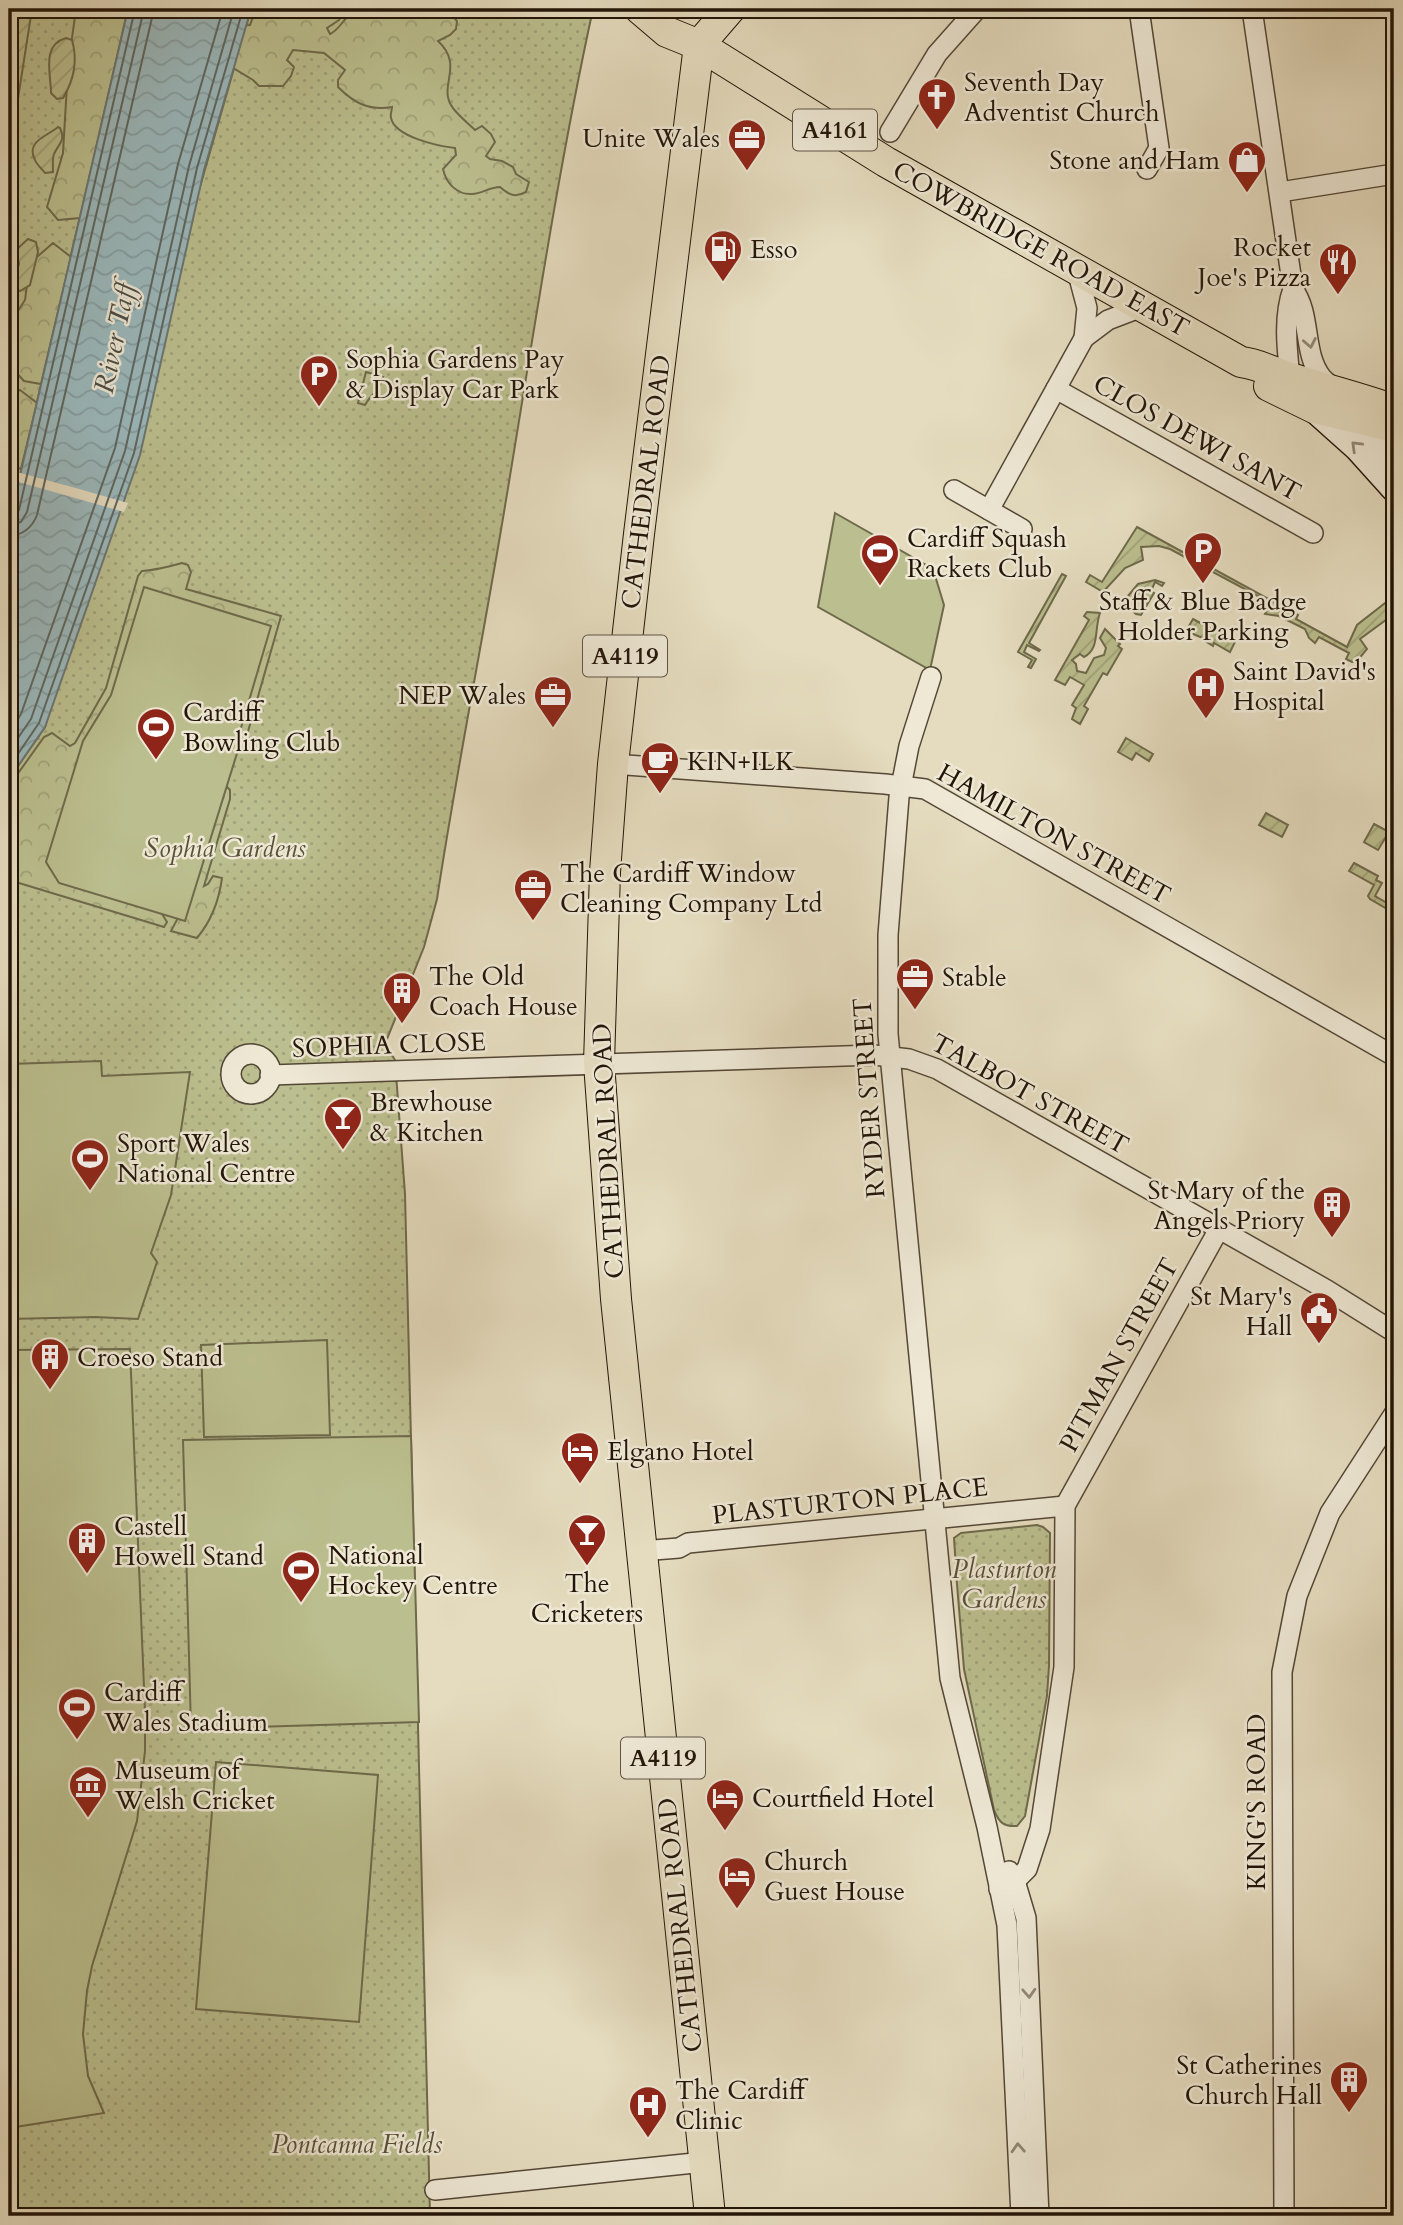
<svg xmlns="http://www.w3.org/2000/svg" width="1403" height="2225" viewBox="0 0 1403 2225" font-family="Cardo,serif">
  <defs>
    <pattern id="grass-dots" width="8" height="8" patternUnits="userSpaceOnUse" patternTransform="scale(1.75)"><rect width="8" height="8" fill="#bbbe8e"/><path d="M2 2h.1M6 6h.1" fill="none" stroke="#a0a279" stroke-width="1.8" stroke-linecap="round"/></pattern>
    <pattern id="forest-crowns" width="20" height="18" patternUnits="userSpaceOnUse" patternTransform="scale(1.75)"><rect width="20" height="18" fill="#bbbe8e"/><path d="M2 6a3 3 0 1 1 6 0M12 15a3 3 0 1 1 6 0" fill="none" stroke="#a0a279"/></pattern>
    <pattern id="garden-furrows" width="10" height="10" patternUnits="userSpaceOnUse" patternTransform="scale(1.75)"><rect width="10" height="10" fill="#bbbe8e"/><path d="M-1 1l2-2M0 10L10 0M9 11l2-2" fill="none" stroke="#a0a279"/></pattern>
    <pattern id="water-waves" width="16" height="10" patternUnits="userSpaceOnUse" patternTransform="scale(1.75)"><rect width="16" height="10" fill="#9bb9bd"/><path d="M0 5q4-4 8 0t8 0" fill="none" stroke="#859ea1"/></pattern>
  </defs>
  <rect width="100%" height="100%" fill="#e5dcbf"/>
  <filter id="stains"><feTurbulence type="fractalNoise" baseFrequency=".00286" numOctaves="4"/><feColorMatrix values="0 0 0 0 .2 0 0 0 0 .09 0 0 0 0 .02 0 0 0 .5 -.17"/></filter>
  <radialGradient id="worn" r=".72"><stop offset=".6" stop-color="#630" stop-opacity="0"/><stop offset="1" stop-color="#630" stop-opacity=".3"/></radialGradient>
  <g fill="url(#grass-dots)" stroke="#6e6a4b" stroke-width="2">
    <path d="M9 9H128L9 523Z"/>
    <path d="M251 9H593C556 179 531 352 502 524 481 649 456 774 437 899L424 947 385 1044 395 1060 405 1194 430 2216H9V779L45 727Z"/>
    <path d="M1037 1525 1043 1527 1050 1533 1049 1666 1047 1696 1025 1816 1017 1826C1003 1827 999 1822 994 1810L964 1669 956 1572H960V1569L956 1568 954 1538 961 1533Z"/>
  </g>
  <g fill="url(#forest-crowns)" stroke="#6e6a4b" stroke-width="2">
    <path d="M76 9H128L80 218 58 220 47 207 63 153 68 67Z"/>
    <path d="M256 9H346L339 20 327 28 330 34C341 29 344 16 355 11L365 15 370 14 371 9H446L457 21 456 29 450 35 438 41C464 65 439 85 451 105 455 113 469 124 475 130L482 126 491 134 495 142 486 156 490 159 502 161 513 167 516 174 529 182 526 192C515 198 509 195 500 187 489 187 482 194 472 194 457 195 446 183 443 169L456 155 455 148C438 146 395 137 391 118 390 114 392 110 392 107 369 111 354 103 338 87V80L345 70 324 53 293 50 287 60 294 67 291 76 283 86H259L253 80 225 63 238 26 250 25Z"/>
    <path d="M53 243 71 257 41 384 24 381 13 369 12 320 25 300 30 263Z"/>
    <path d="M20 390 37 403 21 469 9 465V394Z"/>
    <path d="M182 563 188 565 191 572 186 589 281 616 243 749 238 750 240 741 162 914 167 922 164 927 9 880V786L44 737 52 733 70 746 75 743 106 688 138 576 142 571C157 570 168 567 182 563Z"/>
    <path d="M226 786 230 790V799L204 886 208 884 213 876 222 878C219 901 212 920 197 938L171 931 180 914Z"/>
  </g>
  <g fill="url(#garden-furrows)" stroke="#6e6a4b" stroke-width="2">
    <path d="M15 9H32L9 156V51Z"/>
    <path d="M66 38 72 40C78 61 74 80 63 98L57 99 51 93C51 74 41 45 66 38Z"/>
    <path d="M58 127 60 128C66 141 59 143 54 154 52 159 53 166 53 172L45 173C42 169 37 165 35 160 25 141 48 136 58 127Z"/>
    <path d="M28 239 36 242 38 252 30 285 20 291 13 287 12 283 19 264 16 250Z"/>
    <path d="M11 332C24 347 17 369 9 386V333Z"/>
    <path d="M366 372 383 377C378 394 373 391 365 405L358 403Z"/>
    <path d="M1137 527 1298 615 1296 619 1347 647 1357 625 1394 596V614L1360 639 1367 649 1357 661 1352 662 1346 659 1349 653 1319 637 1315 643 1309 638 1305 629 1279 616 1265 614 1271 603 1170 549 1159 546 1141 547 1143 560 1125 568 1103 592 1086 582 1090 575 1102 582Z"/>
    <path d="M1062 574 1066 576 1029 643 1040 650 1039 651 1027 645 1024 652 1036 659 1031 668 1028 667 1032 660 1018 652Z"/>
    <path d="M1155 580 1164 583 1162 586 1155 582 1151 591 1154 593 1141 615 1136 614 1123 602 1138 584Z"/>
    <path d="M1087 612 1100 613C1094 629 1100 649 1084 657L1080 654 1072 660 1076 664 1077 671 1086 673 1094 658 1104 655 1106 648 1100 638 1105 629 1120 644 1118 646 1122 649 1107 675 1103 673 1084 706 1088 709 1080 724 1072 719 1076 708 1072 705 1084 685 1070 677 1065 685 1055 680 1089 620 1084 616Z"/>
    <path d="M1193 619 1235 642 1230 652 1214 643 1213 646 1205 641V639L1186 631Z"/>
    <path d="M1126 738 1153 754 1149 761 1136 753 1132 760 1118 752Z"/>
    <path d="M1266 813 1288 825 1282 837 1259 825Z"/>
    <path d="M1374 824 1389 832 1378 850 1364 842Z"/>
    <path d="M1354 863 1378 876 1376 880 1382 883 1375 896 1394 907V913L1370 899 1368 896 1374 885 1349 871Z"/>
  </g>
  <g fill="#bbbe8e" stroke="#6e6a4b" stroke-width="2">
    <path d="M835 513 933 569 944 605 930 670 818 607Z"/>
    <path d="M144 587 271 626 238 738 240 741 238 750 185 921 59 883 46 862 83 741 111 695Z"/>
    <path d="M101 1061 102 1076 190 1072 171 1195 151 1253 157 1262 138 1319 95 1317 9 1319V1064Z"/>
    <path d="M327 1340 330 1435 204 1437 201 1345Z"/>
    <path d="M130 1349 145 1712V1751L137 1821 92 1966 87 1991 83 2034 88 2076 104 2113 9 2128V1350Z"/>
    <path d="M411 1436 419 1722 191 1729 183 1440Z"/>
    <path d="M216 1762 378 1775 359 2022 196 2009Z"/>
  </g>
  <path fill="url(#water-waves)" stroke="#6b7775" stroke-width="2" d="M128 9H251L204 170 140 455 45 727 9 779V523Z"/>
  <path fill="#e5dcbf" d="M17 472 79 489 128 503 124 512 61 494 15 481Z"/>
  <g fill="none" stroke-linecap="round" stroke-linejoin="round">
    <g stroke="#5e6762" stroke-width="2">
      <path d="M9 516 16 515 19 510 135 9"/>
      <path d="M9 525 21 522 27 512 144 9"/>
      <path d="M9 536C23 535 32 528 37 515L154 9"/>
      <path d="M9 733 21 714 115 448 178 164 223 9"/>
      <path d="M9 751 31 719 125 451 189 166 234 9"/>
      <path d="M9 767 39 723 134 453 197 168 243 9"/>
    </g>
    <defs>
      <g id="street">
        <path d="M1139 9 1159 148 1147 169"/>
        <path d="M1252 9 1293 289C1283 317 1287 349 1290 378"/>
        <path d="M890 132 937 54 977 9"/>
        <path d="M1280 192 1394 174"/>
        <path d="M1293 289C1312 315 1302 353 1322 378 1326 382 1330 385 1334 389"/>
        <path d="M1084 338 1108 320 1142 307"/>
        <path d="M1056 389 1313 533"/>
        <path d="M954 490 989 510"/>
        <path d="M1022 529 989 510 1084 338 1087 308 1077 270"/>
        <path d="M931 677 909 746 899 797 888 935V1034L950 1678 987 1827 1007 1925 1021 2216"/>
        <path d="M613 764 885 784 925 789 1394 1056"/>
        <circle cx="251" cy="1074" r="20"/>
        <path d="M270 1075 874 1055 909 1059 937 1069 1327 1290 1394 1332"/>
        <path d="M641 1551 679 1548 688 1543 1065 1506"/>
        <path d="M1009 1871 1015 1881 1026 1918 1039 2216"/>
        <path d="M999 1889 1015 1881 1027 1869 1040 1829 1064 1667 1065 1506 1219 1229"/>
        <path d="M435 2190 704 2162"/>
        <path d="M1284 2216 1282 1672 1297 1596 1330 1513 1394 1414"/>
      </g>
      <g id="secondary">
        <path d="M1311 406 1358 448 1394 488"/>
        <path d="M1358 410 1394 455"/>
      </g>
      <g id="primary">
        <path d="M640 9 667 32 699 45 886 162 1241 362C1260 364 1276 374 1294 379 1327 390 1361 398 1394 410"/>
        <path d="M699 45 639 534 613 764 605 872 599 1063 616 1299 710 2216"/>
        <path d="M699 45 730 9"/>
        <path d="M1269 386 1314 408 1394 427"/>
      </g>
    </defs>
    <use href="#street" stroke="#534736" stroke-width="22"/>
    <use href="#secondary" stroke="#221508" stroke-width="29"/>
    <use href="#primary" stroke="#221508" stroke-width="32"/>
    <use href="#street" stroke="#eee8d5" stroke-width="19"/>
    <use href="#secondary" stroke="#eee8d5" stroke-width="26"/>
    <use href="#primary" stroke="#e5dcbf" stroke-width="30"/>
  </g>
  <defs><path id="oneway-chevron" d="M-2-3.5L2.5 0L-2 3.5" fill="none" stroke-width="1.6" stroke-linecap="round" stroke-linejoin="round" transform="scale(1.75)"/></defs>
  <g stroke="#928979">
    <use href="#oneway-chevron" transform="translate(1310 343) rotate(79)"/>
    <use href="#oneway-chevron" transform="translate(1356 446) rotate(-136)"/>
    <use href="#oneway-chevron" transform="translate(1029 1993) rotate(87)"/>
    <use href="#oneway-chevron" transform="translate(1018 2148) rotate(-93)"/>
  </g>
  <defs>
    <symbol id="church-pin" viewBox="-11 -11 22 30"><path d="M0 17L-7.5 6A9.5 9.5 0 1 1 7.5 6Z" fill="#8f2418" stroke="#eee8d5"/><path d="M-1.2-6h2.4v3.5h3.3v2.4h-3.3V6h-2.4V-.1h-3.3v-2.4h3.3Z" fill="#fff"/></symbol>
    <symbol id="office-pin" viewBox="-11 -11 22 30"><path d="M0 17L-7.5 6A9.5 9.5 0 1 1 7.5 6Z" fill="#8f2418" stroke="#eee8d5"/><path d="M-6-3h4V-5.5h4V-3h4V5H-6ZM-1-4.5V-3h2v-1.5ZM-6 0V1H6V0Z" fill="#fff"/></symbol>
    <symbol id="shop-pin" viewBox="-11 -11 22 30"><path d="M0 17L-7.5 6A9.5 9.5 0 1 1 7.5 6Z" fill="#8f2418" stroke="#eee8d5"/><path d="M-5-2.5h2.3a2.7 3.5 0 0 1 5.4 0H5L5.5 6h-11ZM-1.5-2.5h3a1.5 2.3 0 0 0-3 0Z" fill="#fff"/></symbol>
    <symbol id="fuel-pin" viewBox="-11 -11 22 30"><path d="M0 17L-7.5 6A9.5 9.5 0 1 1 7.5 6Z" fill="#8f2418" stroke="#eee8d5"/><path d="M-5.5-6h7V0h2V4h1.3V-2.5L3-4.5l.8-.8L6-3V5H2.5V1h-1V6h-7ZM-4.2-4.7v3.2H.2V-4.7Z" fill="#fff"/></symbol>
    <symbol id="restaurant-pin" viewBox="-11 -11 22 30"><path d="M0 17L-7.5 6A9.5 9.5 0 1 1 7.5 6Z" fill="#8f2418" stroke="#eee8d5"/><path d="M-5-6h1v4h1v-4h1v4h1v-4h1v5L-1.5 .5V6h-2V.5L-5-1ZM5-6V6H3V1.5H1.5Q1.5-4 5-6Z" fill="#fff"/></symbol>
    <symbol id="parking-pin" viewBox="-11 -11 22 30"><path d="M0 17L-7.5 6A9.5 9.5 0 1 1 7.5 6Z" fill="#8f2418" stroke="#eee8d5"/><path d="M-3.5-5.5H1a3.5 3.5 0 0 1 0 7H-1V5.5H-3.5ZM-1-3.4V-.6H.8a1.4 1.4 0 0 0 0-2.8Z" fill="#fff"/></symbol>
    <symbol id="stadium-pin" viewBox="-11 -11 22 30"><path d="M0 17L-7.5 6A9.5 9.5 0 1 1 7.5 6Z" fill="#8f2418" stroke="#eee8d5"/><path d="M0-5a6.5 5 0 1 0 0 10a6.5 5 0 1 0 0-10ZM-3.5-1.8h7v3.6h-7Z" fill="#fff"/></symbol>
    <symbol id="hospital-pin" viewBox="-11 -11 22 30"><path d="M0 17L-7.5 6A9.5 9.5 0 1 1 7.5 6Z" fill="#8f2418" stroke="#eee8d5"/><path d="M-5-5h3v3.5h4V-5h3V5h-3V1.5h-4V5h-3Z" fill="#fff"/></symbol>
    <symbol id="cafe-pin" viewBox="-11 -11 22 30"><path d="M0 17L-7.5 6A9.5 9.5 0 1 1 7.5 6Z" fill="#8f2418" stroke="#eee8d5"/><path d="M-5.5-4.5H6V0H3Q3 3.5 0 3.5H-2.5Q-5.5 3.5-5.5 0ZM3-3.2v2h1.7v-2ZM-6 4.5H4V6H-6Z" fill="#fff"/></symbol>
    <symbol id="building-pin" viewBox="-11 -11 22 30"><path d="M0 17L-7.5 6A9.5 9.5 0 1 1 7.5 6Z" fill="#8f2418" stroke="#eee8d5"/><path d="M-4-6H4V6H1V3H-1V6H-4ZM-2.5-4.3h1.7v1.8h-1.7ZM.8-4.3h1.7v1.8H.8ZM-2.5-1h1.7V.8h-1.7ZM.8-1h1.7V.8H.8Z" fill="#fff"/></symbol>
    <symbol id="bar-pin" viewBox="-11 -11 22 30"><path d="M0 17L-7.5 6A9.5 9.5 0 1 1 7.5 6Z" fill="#8f2418" stroke="#eee8d5"/><path d="M-6-5H6L.8 .8V4.5H3.5V6h-7V4.5H-.8V.8Z" fill="#fff"/></symbol>
    <symbol id="civic-pin" viewBox="-11 -11 22 30"><path d="M0 17L-7.5 6A9.5 9.5 0 1 1 7.5 6Z" fill="#8f2418" stroke="#eee8d5"/><path d="M-.6-6.5H3V-4.5H.6V-3L4-1V1h2V6H-6V1h2V-1L-.6-3ZM-1.2 2.5V6h2.4V2.5Z" fill="#fff"/></symbol>
    <symbol id="hotel-pin" viewBox="-11 -11 22 30"><path d="M0 17L-7.5 6A9.5 9.5 0 1 1 7.5 6Z" fill="#8f2418" stroke="#eee8d5"/><path d="M-6-4.5h1.5V1H6V5H4.5V3h-9V5H-6ZM-4 0a1.8 1.8 0 1 1 3.6 0ZM.5 0V-2.5h3Q6-2.5 6 0Z" fill="#fff"/></symbol>
    <symbol id="museum-pin" viewBox="-11 -11 22 30"><path d="M0 17L-7.5 6A9.5 9.5 0 1 1 7.5 6Z" fill="#8f2418" stroke="#eee8d5"/><path d="M0-6L6-3V-2H-6V-3ZM-5-1h2V3h-2ZM-1-1h2V3h-2ZM3-1h2V3H3ZM-6 4H6V6H-6Z" fill="#fff"/></symbol>
  </defs>
  <g fill-rule="evenodd">
    <use href="#church-pin" x="915" y="75" width="44" height="60"/>
    <use href="#office-pin" x="725" y="116" width="44" height="60"/>
    <use href="#shop-pin" x="1225" y="138" width="44" height="60"/>
    <use href="#fuel-pin" x="701" y="227" width="44" height="60"/>
    <use href="#restaurant-pin" x="1316" y="240" width="44" height="60"/>
    <use href="#parking-pin" x="297" y="352" width="44" height="60"/>
    <use href="#parking-pin" x="1181" y="529" width="44" height="60"/>
    <use href="#stadium-pin" x="858" y="531" width="44" height="60"/>
    <use href="#hospital-pin" x="1184" y="664" width="44" height="60"/>
    <use href="#office-pin" x="531" y="673" width="44" height="60"/>
    <use href="#stadium-pin" x="134" y="705" width="44" height="60"/>
    <use href="#cafe-pin" x="638" y="739" width="44" height="60"/>
    <use href="#office-pin" x="511" y="866" width="44" height="60"/>
    <use href="#office-pin" x="893" y="955" width="44" height="60"/>
    <use href="#building-pin" x="380" y="969" width="44" height="60"/>
    <use href="#bar-pin" x="321" y="1095" width="44" height="60"/>
    <use href="#stadium-pin" x="68" y="1136" width="44" height="60"/>
    <use href="#building-pin" x="1310" y="1183" width="44" height="60"/>
    <use href="#civic-pin" x="1297" y="1289" width="44" height="60"/>
    <use href="#building-pin" x="28" y="1335" width="44" height="60"/>
    <use href="#hotel-pin" x="558" y="1429" width="44" height="60"/>
    <use href="#bar-pin" x="565" y="1511" width="44" height="60"/>
    <use href="#building-pin" x="65" y="1519" width="44" height="60"/>
    <use href="#stadium-pin" x="279" y="1548" width="44" height="60"/>
    <use href="#stadium-pin" x="55" y="1685" width="44" height="60"/>
    <use href="#museum-pin" x="66" y="1763" width="44" height="60"/>
    <use href="#hotel-pin" x="703" y="1776" width="44" height="60"/>
    <use href="#hotel-pin" x="715" y="1854" width="44" height="60"/>
    <use href="#building-pin" x="1327" y="2058" width="44" height="60"/>
    <use href="#hospital-pin" x="626" y="2083" width="44" height="60"/>
  </g>
  <g text-anchor="middle" dominant-baseline="central" stroke-width="5" stroke-linejoin="round" paint-order="stroke">
    <g fill="#eee8d5" stroke="#5f5446" stroke-width="2">
      <rect x="793" y="109.5" width="84" height="41" rx="5"/>
      <rect x="583" y="635.5" width="84" height="41" rx="5"/>
      <rect x="621" y="1737.5" width="84" height="41" rx="5"/>
    </g>
    <g font-size="24" font-weight="bold" fill="#221508">
      <text x="835" y="130">A4161</text>
      <text x="625" y="656">A4119</text>
      <text x="663" y="1758">A4119</text>
    </g>
    <g font-size="26" fill="#221508" stroke="#eee8d5" text-anchor="start">
      <text x="964" y="82">Seventh Day<tspan x="964" dy="30">Adventist Church</tspan></text>
      <text x="720" y="138" text-anchor="end">Unite Wales</text>
      <text x="1220" y="160" text-anchor="end">Stone and Ham</text>
      <text x="1311" y="247" text-anchor="end">Rocket<tspan x="1311" dy="30">Joe's Pizza</tspan></text>
      <text x="750" y="249">Esso</text>
      <text x="346" y="359">Sophia Gardens Pay<tspan x="346" dy="30">&amp; Display Car Park</tspan></text>
      <text x="907" y="538">Cardiff Squash<tspan x="907" dy="30">Rackets Club</tspan></text>
      <text x="1203" y="601" text-anchor="middle">Staff &amp; Blue Badge<tspan x="1203" dy="30">Holder Parking</tspan></text>
      <text x="1233" y="671">Saint David's<tspan x="1233" dy="30">Hospital</tspan></text>
      <text x="526" y="695" text-anchor="end">NEP Wales</text>
      <text x="183" y="712">Cardiff<tspan x="183" dy="30">Bowling Club</tspan></text>
      <text x="687" y="761">KIN+ILK</text>
      <text x="560" y="873">The Cardiff Window<tspan x="560" dy="30">Cleaning Company Ltd</tspan></text>
      <text x="429" y="976">The Old<tspan x="429" dy="30">Coach House</tspan></text>
      <text x="942" y="977">Stable</text>
      <text x="370" y="1102">Brewhouse<tspan x="370" dy="30">&amp; Kitchen</tspan></text>
      <text x="117" y="1143">Sport Wales<tspan x="117" dy="30">National Centre</tspan></text>
      <text x="1305" y="1190" text-anchor="end">St Mary of the<tspan x="1305" dy="30">Angels Priory</tspan></text>
      <text x="1292" y="1296" text-anchor="end">St Mary's<tspan x="1292" dy="30">Hall</tspan></text>
      <text x="77" y="1357">Croeso Stand</text>
      <text x="607" y="1451">Elgano Hotel</text>
      <text x="114" y="1526">Castell<tspan x="114" dy="30">Howell Stand</tspan></text>
      <text x="328" y="1555">National<tspan x="328" dy="30">Hockey Centre</tspan></text>
      <text x="587" y="1583" text-anchor="middle">The<tspan x="587" dy="30">Cricketers</tspan></text>
      <text x="104" y="1692">Cardiff<tspan x="104" dy="30">Wales Stadium</tspan></text>
      <text x="115" y="1770">Museum of<tspan x="115" dy="30">Welsh Cricket</tspan></text>
      <text x="752" y="1798">Courtfield Hotel</text>
      <text x="764" y="1861">Church<tspan x="764" dy="30">Guest House</tspan></text>
      <text x="1322" y="2065" text-anchor="end">St Catherines<tspan x="1322" dy="30">Church Hall</tspan></text>
      <text x="675" y="2090">The Cardiff<tspan x="675" dy="30">Clinic</tspan></text>
    </g>
    <g font-size="26" fill="#221508" stroke="#eee8d5">
      <text transform="translate(1041 249) rotate(29)">COWBRIDGE ROAD EAST</text>
      <text transform="translate(1197 438) rotate(29)">CLOS DEWI SANT</text>
      <text transform="translate(646 482) rotate(-83)">CATHEDRAL ROAD</text>
      <text transform="translate(1054 834) rotate(29)">HAMILTON STREET</text>
      <text transform="translate(389 1045) rotate(-2)">SOPHIA CLOSE</text>
      <text transform="translate(1030 1094) rotate(29)">TALBOT STREET</text>
      <text transform="translate(869 1098) rotate(-94)">RYDER STREET</text>
      <text transform="translate(608 1151) rotate(-93)">CATHEDRAL ROAD</text>
      <text transform="translate(1119 1355) rotate(-61)">PITMAN STREET</text>
      <text transform="translate(850 1501) rotate(-6)">PLASTURTON PLACE</text>
      <text transform="translate(1256 1802) rotate(-90)">KING'S ROAD</text>
      <text transform="translate(680 1925) rotate(-96)">CATHEDRAL ROAD</text>
    </g>
    <g font-size="26" font-style="italic" fill="#585037" stroke="#eee8d5">
      <text x="225" y="848">Sophia Gardens</text>
      <text x="1004" y="1569">Plasturton<tspan x="1004" dy="30">Gardens</tspan></text>
      <text x="357" y="2144">Pontcanna Fields</text>
    </g>
    <g font-size="28" font-style="italic" fill="#4c4e47" stroke="#eee8d5">
      <text transform="translate(115 338) rotate(-78)">River Taff</text>
    </g>
  </g>
  <rect width="1403" height="2225" fill="none" stroke="#e5dcbf" stroke-width="35"/>
  <rect x="10" y="10" width="1382" height="2204" fill="none" stroke="#221508" stroke-width="3.5"/>
  <rect x="18" y="18" width="1368" height="2190" fill="none" stroke="#221508" stroke-width="2"/>
  <rect width="100%" height="100%" filter="url(#stains)"/>
  <rect width="100%" height="100%" fill="url(#worn)"/>
</svg>
